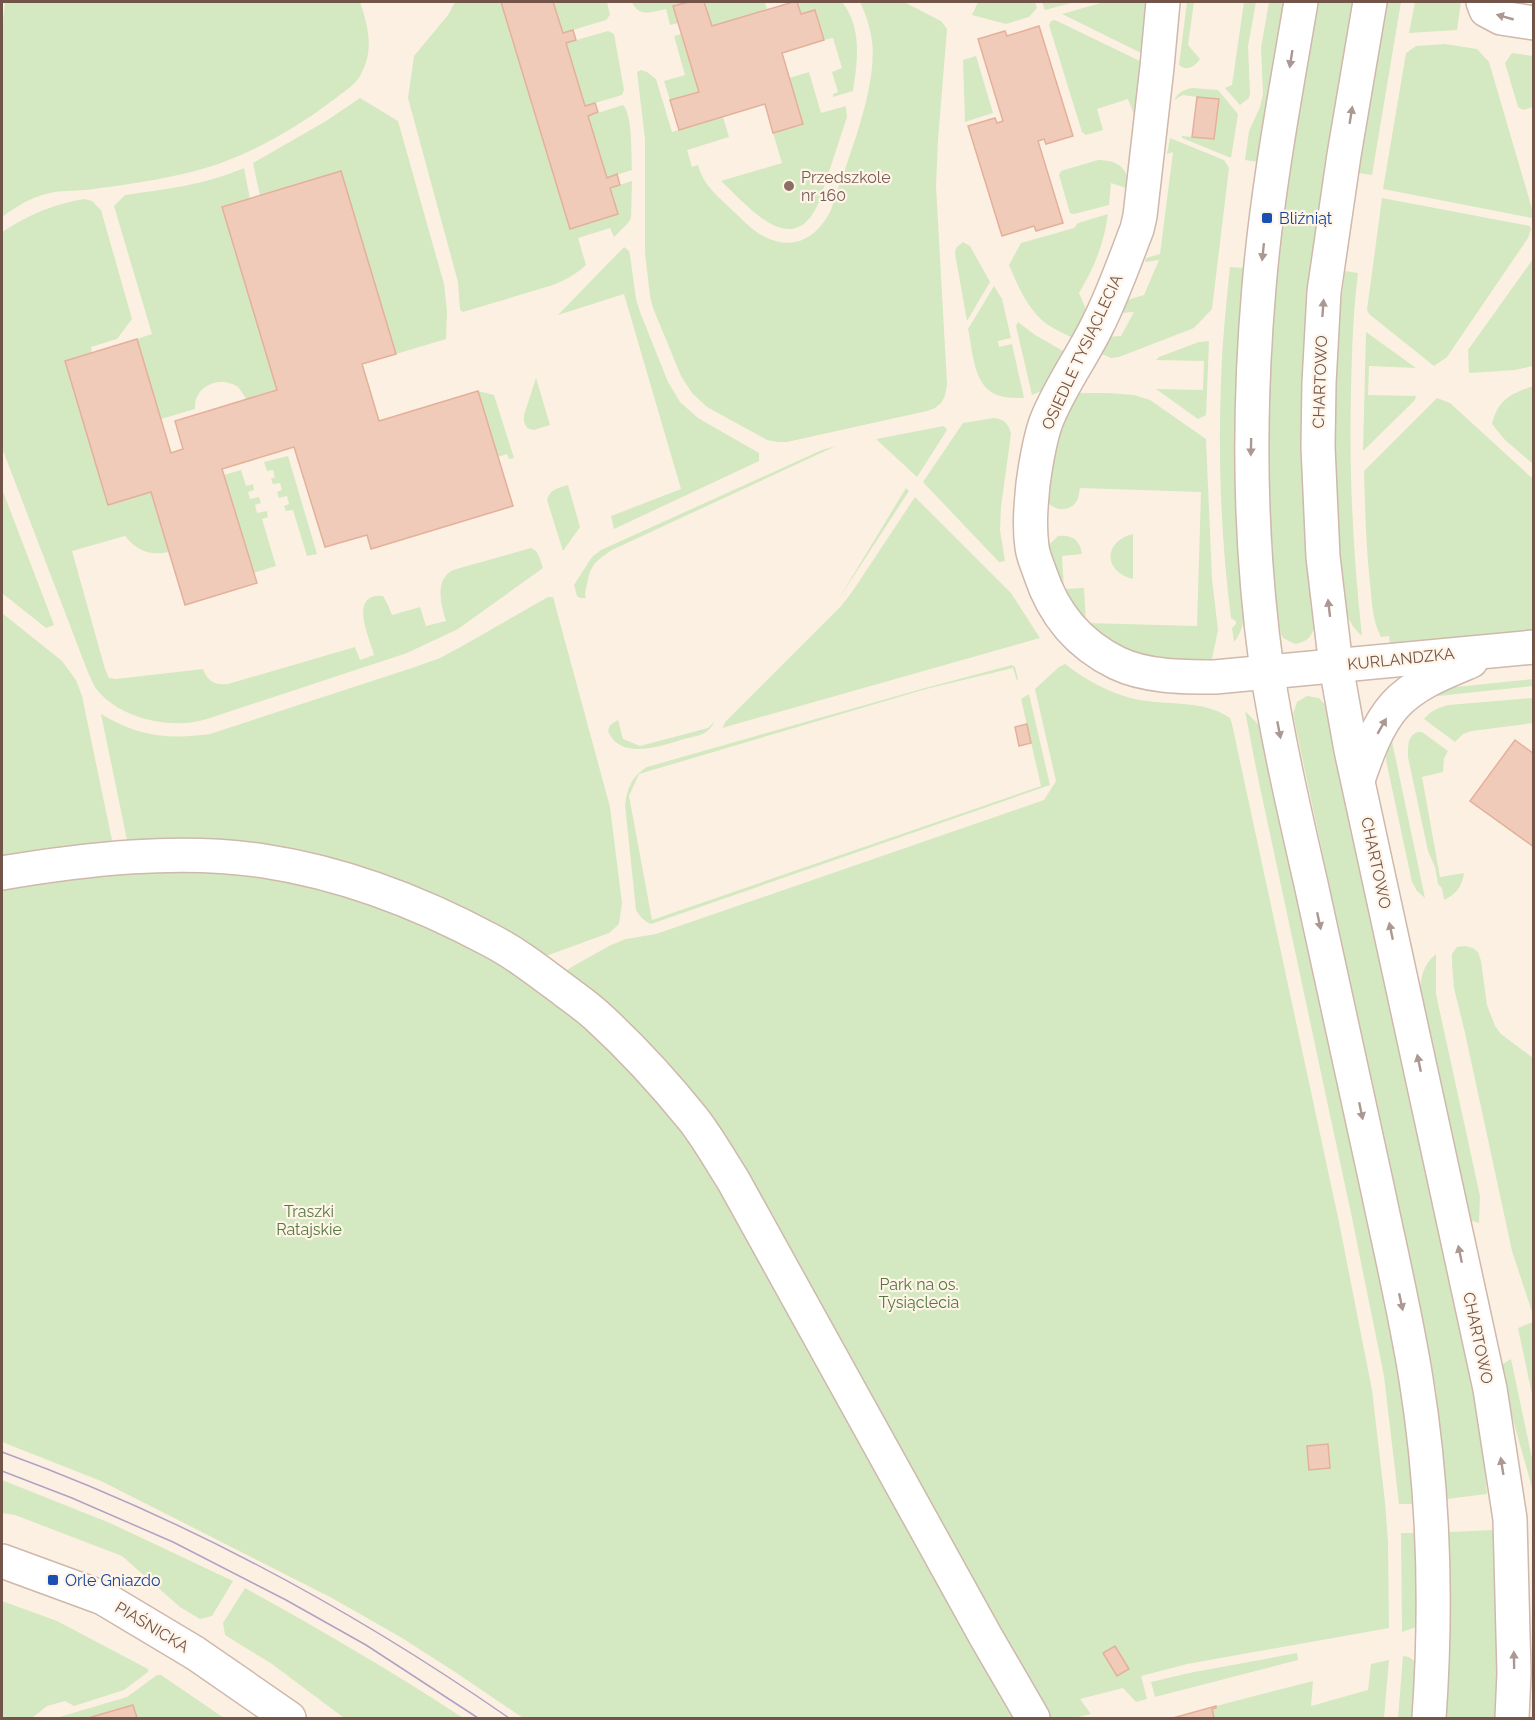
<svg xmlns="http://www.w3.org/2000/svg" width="1535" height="1720" viewBox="0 0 1535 1720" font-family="Raleway,sans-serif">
  <rect width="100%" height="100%" fill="#fcf0e2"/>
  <g fill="#d4e9c1">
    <path d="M5 2H360C368 25 374 49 362 72 357 84 346 90 336 98 295 129 246 158 195 171 160 180 123 185 87 190 73 191 60 190 46 194 29 198 16 207 2 217V28Z"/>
    <path d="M455 2H501L570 228 610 188 632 181 631 218 628 223 614 237 610 228 578 238 586 265C576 274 566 280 553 285L463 312 460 310 458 282 408 98 414 56 448 15Z"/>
    <path d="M553 2H607L610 15 606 20 563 33Z"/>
    <path d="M632 2H689L673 6 678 23 670 25 666 9C652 12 639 18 632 2Z"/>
    <path d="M704 2H765L767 9 712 26Z"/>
    <path d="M797 2H842C862 27 858 61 853 91L833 97V94L838 92 832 72 842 68 833 38 824 40 816 10 801 14Z"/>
    <path d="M860 2H904L941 21 947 29 938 140 936 186 947 384 945 396 941 403 935 408 927 411 787 442H777L767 440 707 407 692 393 681 376 653 308 650 296 645 253V139L637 72 641 70 647 72 656 79 672 132 723 117 729 137 687 150 692 167 698 165C704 186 716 194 731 209 742 219 753 232 767 238 796 251 818 236 831 210 846 163 878 89 872 41 870 27 866 14 860 2Z"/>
    <path d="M978 2H1035L1037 8 1029 17 1006 24 972 15Z"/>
    <path d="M1042 2H1075L1045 10Z"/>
    <path d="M1104 2H1152L1145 55 1062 14Z"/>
    <path d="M1187 2H1194L1188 45 1200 59C1195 66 1188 72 1179 65Z"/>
    <path d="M1244 2H1256L1248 46 1250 93 1249 98 1240 105 1225 88 1232 85Z"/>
    <path d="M1269 2H1285L1258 162 1245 160 1249 131 1260 107 1263 94 1261 48Z"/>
    <path d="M1318 2H1354L1315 237 1304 351 1302 390 1304 516 1314 628C1311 639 1305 642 1295 644L1283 638 1279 629 1270 529 1266 450 1273 287 1287 187Z"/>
    <path d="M1387 2H1401L1372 175 1358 173Z"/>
    <path d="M1415 2H1461L1457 30 1409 33Z"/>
    <path d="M1055 20 1144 63 1136 120 1128 99 1097 109 1103 130 1086 135 1082 132 1049 25 1051 21Z"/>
    <path d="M608 31 614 34 624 90 622 95 585 106 566 43Z"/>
    <path d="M681 34 699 92 670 100 664 81 685 75 674 36Z"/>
    <path d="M1445 44 1477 49 1489 62 1533 212V217L1532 218 1383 189 1406 53 1416 46Z"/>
    <path d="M1512 53 1533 56V107L1523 110 1518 107 1505 63Z"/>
    <path d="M976 56 993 113 965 122 963 60Z"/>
    <path d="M809 72 821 113 846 106 847 117 819 202C793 262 749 207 721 181L782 163 773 133 803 124 789 78Z"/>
    <path d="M1193 88 1218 90 1238 114 1231 158 1182 138V136L1214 139 1219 100 1183 95 1174 100C1179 92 1184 89 1193 88Z"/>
    <path d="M360 98 398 121 444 284 447 311 446 339 396 354 260 196 253 163 326 121Z"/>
    <path d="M623 105C633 115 631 155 632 170L607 178 588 116Z"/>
    <path d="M1170 138 1224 160 1229 168 1212 309 1194 328 1119 357 1111 358 1097 352 1106 337 1121 336 1134 312 1120 313 1127 300 1144 295 1159 260 1145 262 1146 258 1160 254 1173 152 1167 154Z"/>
    <path d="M1098 160C1118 160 1129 168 1129 189L1111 183 1109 205 1074 214 1070 213 1059 175 1061 171Z"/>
    <path d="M244 168 250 199 222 208 277 390 247 400C244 396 241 390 238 387 224 377 202 382 196 399 195 402 195 405 195 409L161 419 137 339 152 334 114 206 125 195C166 189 205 185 244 168Z"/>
    <path d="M1382 198 1530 226 1531 229 1528 238 1447 357 1434 366 1369 314 1367 310Z"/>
    <path d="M84 199 92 201 101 210 132 319 117 339 91 347 92 353 65 361 108 504 151 492 169 552C150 556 137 551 125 536L72 551 105 669 109 678 116 679 203 669C208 682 215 685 228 684L355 647 360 660 374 655C369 637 348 593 383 596L388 605 392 615 420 607 426 626 446 621C441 604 434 580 453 570L531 548C539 551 540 560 543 568L458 629 407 653 207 719C199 721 191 723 184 723 155 725 117 714 98 691 94 687 92 680 89 675L2 448V232C28 215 53 204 84 199Z"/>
    <path d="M1108 214C1104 244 1094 268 1079 293L1088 314 1073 338C1065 334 1056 330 1048 325 1028 311 1018 286 1009 265L1021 243 1074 228 1078 223Z"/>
    <path d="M963 242 970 246 990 282 967 321 955 253 956 248Z"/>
    <path d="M624 247 629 251 630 255 636 299 640 312 668 382 680 402 698 418 759 453V461L614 529 611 516 681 489 624 294 558 315Z"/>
    <path d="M1533 259V366L1515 370 1469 373 1468 350Z"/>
    <path d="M1230 267 1243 268C1236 365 1234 461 1239 557 1241 585 1253 619 1234 642L1232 628 1236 624V621L1231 618C1221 540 1218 460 1221 381 1222 343 1226 305 1230 267Z"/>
    <path d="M1345 271 1358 273C1353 313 1352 350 1351 391 1349 473 1353 554 1362 636 1355 630 1350 623 1347 614 1341 598 1341 564 1339 546 1332 457 1333 360 1345 271Z"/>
    <path d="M994 286 1002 299 1011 338 998 341 999 347 1012 344 1024 398C1016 398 1007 398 1000 396 973 389 973 351 968 329Z"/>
    <path d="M1018 322 1035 335 1065 352 1043 390 1032 395 1016 326Z"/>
    <path d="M1366 332 1416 368 1369 366 1368 395 1416 396 1415 400 1363 451Z"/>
    <path d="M1209 341 1206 415 1198 419 1156 389 1203 390 1204 361 1156 360 1159 357 1199 342Z"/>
    <path d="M536 378 550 425 534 430 527 428 524 422V415Z"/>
    <path d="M1533 386H1534L1533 464 1505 440 1492 424C1498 399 1511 394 1533 386Z"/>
    <path d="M478 391 494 395 514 458 509 459 507 454 498 457Z"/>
    <path d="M1073 393H1108L1134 395 1150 400 1206 439 1212 579 1218 630 1212 659C1194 665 1176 663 1157 661 1097 652 1062 609 1047 551L1049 545 1058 536C1072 534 1080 540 1082 554L1062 556 1064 589 1084 588 1086 623 1197 626 1201 492 1080 488C1079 493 1079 498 1076 502 1069 513 1050 511 1046 498 1044 490 1047 482 1048 474 1052 442 1057 422 1073 393Z"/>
    <path d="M1437 398 1450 403 1533 479V631L1390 644 1389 636 1381 637C1372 620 1372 601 1370 583 1366 546 1365 508 1364 471Z"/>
    <path d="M994 418C1004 419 1009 424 1011 434L1001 507 1000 530 1005 561 999 562 923 482 963 423Z"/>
    <path d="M944 426 947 430 917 477 876 439Z"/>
    <path d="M836 446 612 550C589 565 590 569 585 595L586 598H580L577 596 574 585 592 557 601 550 822 450Z"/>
    <path d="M288 456 317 554 307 556 293 510 286 511 284 506 289 504 287 496 279 498 277 492 282 490 280 483 273 484 271 479 275 477 273 470 267 471 264 462Z"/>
    <path d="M241 470 246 486 253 484 254 490 248 492 250 499 259 497 261 503 255 505 257 513 267 511 268 517 262 519 276 566 253 573 224 475Z"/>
    <path d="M568 485 580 527 563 551 547 500C550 489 558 488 568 485Z"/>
    <path d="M906 488 909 491 838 600Z"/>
    <path d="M2 489 54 625 46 628 2 593Z"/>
    <path d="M915 497 1011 593 1040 638 722 728 726 721 842 605 852 592Z"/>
    <path d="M1133 534V579C1103 572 1103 541 1133 534Z"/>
    <path d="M548 597H553L610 807 622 903 619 924 609 933 546 956 417 892 128 845 101 714C137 736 168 740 210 734L412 668 440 658 464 645Z"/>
    <path d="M2 613 62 661 76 680 82 696 113 845 2 860Z"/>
    <path d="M1065 664C1086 680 1109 693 1135 699 1166 706 1203 699 1230 718L1232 724 1339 1222 1372 1390 1385 1502 1388 1541 1389 1628 1187 1664 1141 1676 1147 1699 1136 1702 1123 1688 1080 1699 1091 1714 1074 1718H523L455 1672 402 1638 332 1598 101 1481 2 1442V883L161 866 322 883 561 974 575 965 611 945 626 939 656 934 1044 800 1056 781 1035 689 1059 667Z"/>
    <path d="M1012 665 1015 667 1018 679 1017 681 1013 668 926 689 639 774 629 796 652 920 1041 786 1021 699 1029 694 1050 785 651 924C644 921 640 917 636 910L625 805C627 788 632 776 647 767L925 688Z"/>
    <path d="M1533 679V686L1438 696 1437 689Z"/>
    <path d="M1307 696 1319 698 1326 706 1471 1382 1482 1443 1487 1494 1447 1499 1436 1390 1293 714 1297 702Z"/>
    <path d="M1533 698V723L1472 731 1463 734 1455 742 1424 719C1431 711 1437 708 1448 705Z"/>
    <path d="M1245 711 1259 725 1263 734 1400 1379 1406 1422 1413 1504H1399L1384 1376 1352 1218 1257 773Z"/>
    <path d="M618 720 623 739 640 746 708 728 715 721C713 725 709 730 706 732 701 736 690 737 684 739 661 746 620 761 608 731L610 725Z"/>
    <path d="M1390 732 1425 898 1417 891 1412 882 1386 760 1387 745Z"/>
    <path d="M1418 732H1422L1448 751 1444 758 1443 772 1422 777 1440 877 1464 873C1462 887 1456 894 1444 900L1442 888 1438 884 1435 867 1428 851 1408 757C1408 748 1407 735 1418 732Z"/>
    <path d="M1465 946 1473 948 1478 952 1481 961 1487 1005 1495 1026 1501 1034 1533 1058V1315L1512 1251 1465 1033 1454 988 1452 964V954L1457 947Z"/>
    <path d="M1436 954V994L1480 1196 1479 1223 1469 1220 1420 991C1421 975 1424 964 1436 954Z"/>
    <path d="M1533 1322H1534L1533 1399 1518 1328Z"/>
    <path d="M1511 1359 1533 1463V1492C1522 1449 1508 1408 1501 1365Z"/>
    <path d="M2 1480 110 1523 233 1581 212 1616 200 1619 180 1607 122 1556 15 1515 2 1513Z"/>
    <path d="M1493 1530C1497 1593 1500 1656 1497 1718H1446C1451 1657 1450 1594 1449 1532Z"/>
    <path d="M1401 1533H1416L1418 1621 1416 1627 1402 1632Z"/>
    <path d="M245 1588C319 1629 392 1671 463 1718H344L272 1664 225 1635 223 1623Z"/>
    <path d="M2 1601 57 1621 148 1669V1672L124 1690 74 1706 65 1701 47 1706 32 1718H2Z"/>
    <path d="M1297 1653 1298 1660 1155 1697 1151 1682 1189 1673Z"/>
    <path d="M1403 1656 1409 1657 1417 1663 1413 1718H1398Z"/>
    <path d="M1389 1660 1384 1718H1214L1212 1709 1216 1706 1313 1681 1311 1706 1368 1690 1371 1664Z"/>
    <path d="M157 1675H161L224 1718H137L133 1705 88 1718H56L127 1697Z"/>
  </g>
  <g fill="#f1cbb9" stroke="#e4b09a" stroke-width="1.5">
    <path d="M501 2H553L563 33 573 30 576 40 566 43 585 106 595 103 598 112 588 116 607 178 617 174 620 185 610 188 618 214 570 229Z"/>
    <path d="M689 2H704L712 26 793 2H797L801 14 815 10 824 40 782 53 803 124 773 133 765 104 679 130 670 100 699 92 673 6Z"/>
    <path d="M1039 26 1073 136 1046 144 1044 139 1038 141 1063 223 1036 231 1034 226 1002 236 968 126 995 118 997 123 1003 121 978 39 1005 31 1007 36Z"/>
    <path d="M1197 97 1219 99 1214 139 1192 137Z"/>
    <path d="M341 171 396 354 362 364 379 421 478 391 513 506 371 549 367 535 325 547 294 447 222 469 257 583 185 605 151 492 108 505 65 361 137 339 171 453 183 449 175 421 277 390 222 207Z"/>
    <path d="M1027 724 1031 743 1019 746 1015 727Z"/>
    <path d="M1515 740 1534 754V847L1470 801Z"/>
    <path d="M1328 1444 1330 1468 1309 1470 1307 1446Z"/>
    <path d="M1115 1646 1129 1669 1117 1676 1103 1653Z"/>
    <path d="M133 1705 137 1718H88Z"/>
    <path d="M1216 1706V1708L1212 1709 1214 1718H1173Z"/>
  </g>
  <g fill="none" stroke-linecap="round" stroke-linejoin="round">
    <defs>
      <g id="minor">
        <path d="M1163 2 1157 67 1140 216 1137 229C1125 260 1114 292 1099 322 1083 356 1060 386 1046 422 1039 442 1036 462 1033 484 1031 505 1029 525 1032 547 1033 556 1037 564 1040 573 1053 613 1078 644 1117 663 1146 677 1183 677 1215 677L1534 647"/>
        <path d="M1301 2C1285 96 1267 191 1259 287 1248 414 1249 543 1267 670 1278 741 1295 814 1311 884 1333 986 1356 1088 1378 1191 1391 1253 1406 1316 1416 1379 1434 1491 1437 1605 1429 1718"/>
        <path d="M1370 2 1344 155 1324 292 1319 383 1318 447 1323 557 1336 666 1351 750 1490 1389 1510 1519 1514 1673 1512 1718"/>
        <path d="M1483 2 1486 10 1501 18 1534 23"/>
        <path d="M1358 780C1367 754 1377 725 1395 705 1415 683 1445 672 1471 661"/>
        <path d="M2 873C85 859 179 848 264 861 343 873 419 902 490 940 517 954 541 973 565 991 576 999 587 1007 597 1016 632 1048 664 1083 693 1119 708 1138 720 1160 733 1180L986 1637 1033 1718"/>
        <path d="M2 1561 103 1598 195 1653 289 1718"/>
      </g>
    </defs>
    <use href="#minor" stroke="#cfb8ac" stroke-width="36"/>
    <use href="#minor" stroke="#fff" stroke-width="33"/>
    <g stroke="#b1a1c5" stroke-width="1.5">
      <path d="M2 1452C181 1517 352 1609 509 1718"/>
      <path d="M2 1471 72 1498 173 1542 286 1600 366 1645 478 1718"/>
    </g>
  </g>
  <defs><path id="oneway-solid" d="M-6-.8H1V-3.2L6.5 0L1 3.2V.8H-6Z" transform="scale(1.5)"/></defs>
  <g fill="#ab9892">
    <use href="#oneway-solid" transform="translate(1505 17) rotate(-164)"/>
    <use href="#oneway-solid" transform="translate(1291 59) rotate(99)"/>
    <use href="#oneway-solid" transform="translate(1351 115) rotate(-81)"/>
    <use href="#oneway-solid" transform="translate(1263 252) rotate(96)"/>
    <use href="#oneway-solid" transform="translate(1323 308) rotate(-86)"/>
    <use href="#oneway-solid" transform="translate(1251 447) rotate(91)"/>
    <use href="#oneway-solid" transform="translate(1329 608) rotate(-97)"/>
    <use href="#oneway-solid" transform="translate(1382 726) rotate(-60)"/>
    <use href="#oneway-solid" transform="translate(1279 730) rotate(79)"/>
    <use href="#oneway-solid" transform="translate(1319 921) rotate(78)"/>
    <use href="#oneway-solid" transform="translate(1391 931) rotate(-102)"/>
    <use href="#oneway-solid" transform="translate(1419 1063) rotate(-102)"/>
    <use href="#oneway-solid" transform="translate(1361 1111) rotate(78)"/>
    <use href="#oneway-solid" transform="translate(1460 1254) rotate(-102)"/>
    <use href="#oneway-solid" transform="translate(1401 1302) rotate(78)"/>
    <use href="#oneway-solid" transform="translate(1502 1466) rotate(-99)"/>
    <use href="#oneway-solid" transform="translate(1514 1660) rotate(-91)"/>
  </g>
  <circle fill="#8d6e63" stroke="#fff4e8" stroke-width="2" cx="789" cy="186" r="6"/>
  <g fill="#1a4fb4" stroke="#fff4e8" stroke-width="2">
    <rect x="1261" y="212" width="12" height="12" rx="3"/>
    <rect x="47" y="1574" width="12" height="12" rx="3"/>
  </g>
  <g text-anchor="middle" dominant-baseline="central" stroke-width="4.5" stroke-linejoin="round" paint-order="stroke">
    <g font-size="16" fill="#785e54" stroke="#fff4e8" text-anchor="start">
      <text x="801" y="177">Przedszkole<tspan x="801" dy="18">nr 160</tspan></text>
    </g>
    <g font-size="16" fill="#164399" stroke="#fff4e8" text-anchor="start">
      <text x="1279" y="218">Bliźniąt</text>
      <text x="65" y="1580">Orle Gniazdo</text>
    </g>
    <g font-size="16" fill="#735449" stroke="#fff4e8">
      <text transform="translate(1082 352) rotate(-65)">OSIEDLE TYSIĄCLECIA</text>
      <text transform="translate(1320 382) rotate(-88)">CHARTOWO</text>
      <text transform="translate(1401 659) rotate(-6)">KURLANDZKA</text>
      <text transform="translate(1376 863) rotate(78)">CHARTOWO</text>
      <text transform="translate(1478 1338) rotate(78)">CHARTOWO</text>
      <text transform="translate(152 1627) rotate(31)">PIAŚNICKA</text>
    </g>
    <g font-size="16" fill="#557941" stroke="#fff4e8">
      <text x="309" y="1211">Traszki<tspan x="309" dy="18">Ratajskie</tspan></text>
      <text x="919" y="1284">Park na os.<tspan x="919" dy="18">Tysiąclecia</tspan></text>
    </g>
  </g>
  <rect width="1535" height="1720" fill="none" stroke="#735449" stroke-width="6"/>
</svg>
